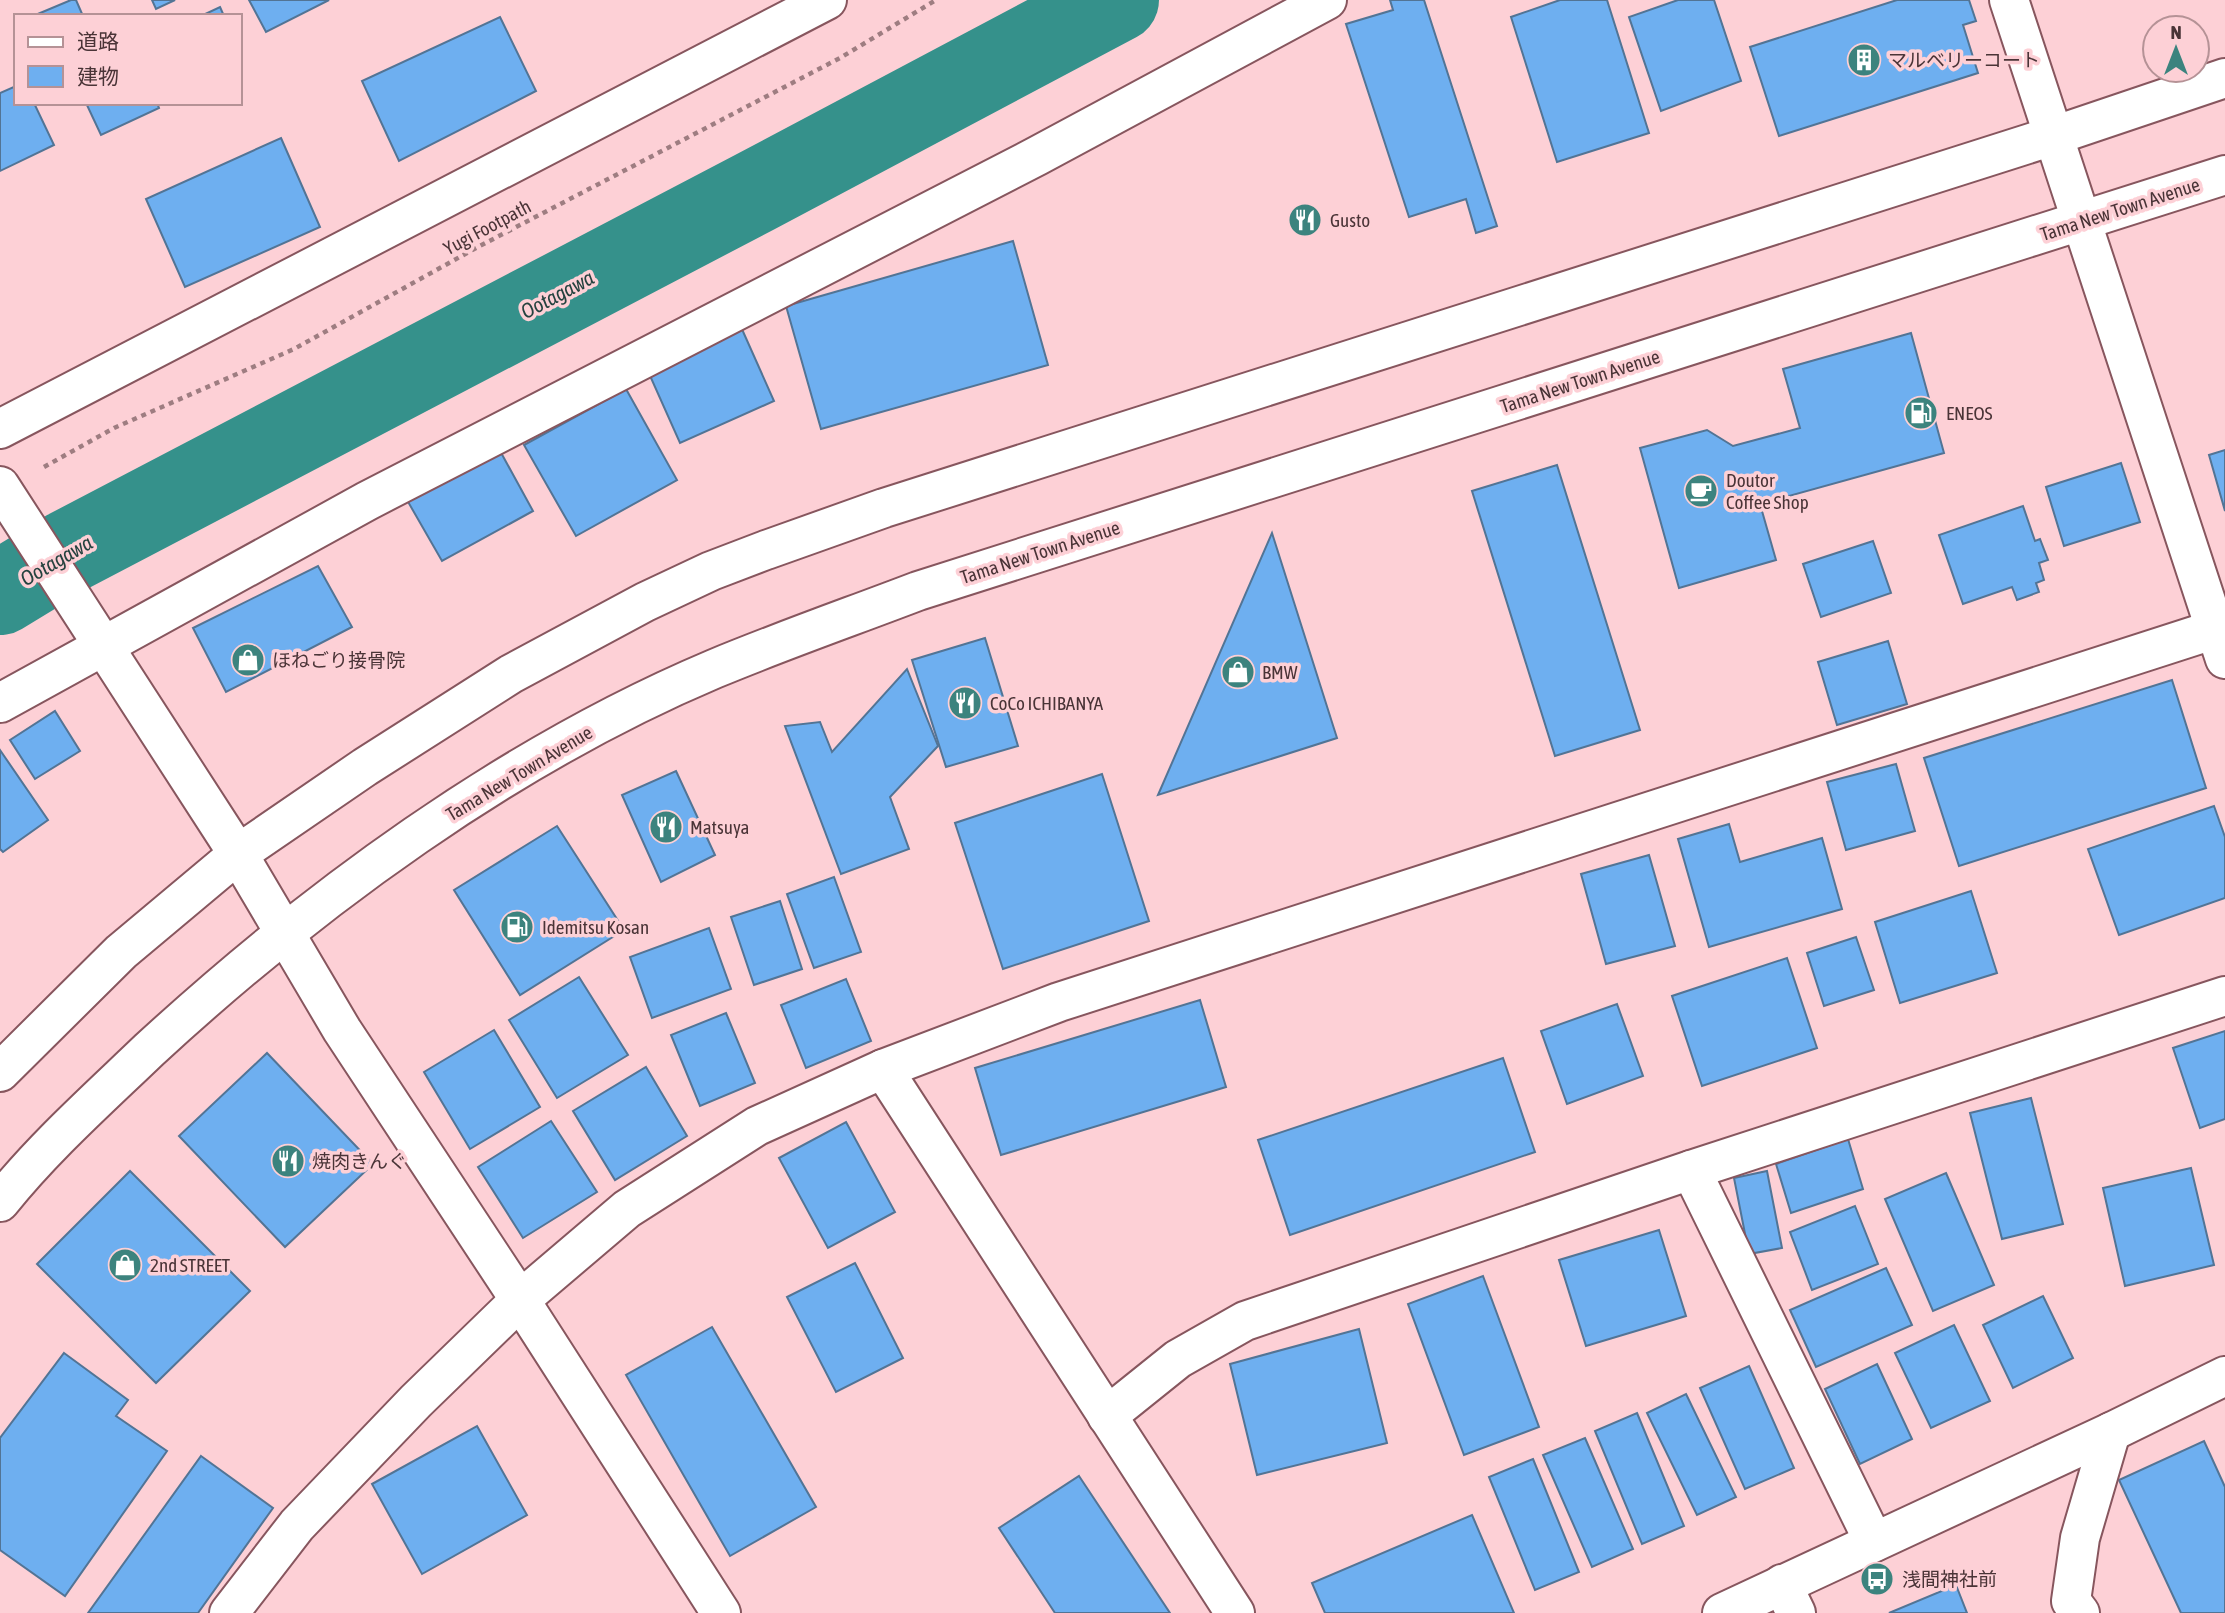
<svg xmlns="http://www.w3.org/2000/svg" width="2225" height="1613" viewBox="0 0 2225 1613" font-family="'Asap Condensed','Noto Sans JP',sans-serif">
  <rect width="100%" height="100%" fill="#fdd0d6"/>
  <g fill="none" stroke-linecap="round" stroke-linejoin="round">
    <path stroke="#35918b" stroke-width="84" d="M0 593 69 551 755 192 1117 0"/>
  </g>
  <g fill="#6eaff0" stroke="#527495" stroke-width="2">
    <path d="M71 0H76L83 16H33Z"/>
    <path d="M152 0H175L156 9Z"/>
    <path d="M249 0H329L266 32Z"/>
    <path d="M1390 0H1424L1497 226 1476 233 1466 199 1409 217 1346 24 1393 10Z"/>
    <path d="M1560 0H1607L1649 133 1557 162 1511 17Z"/>
    <path d="M1678 0H1714L1741 81 1661 111 1629 17Z"/>
    <path d="M1897 0H1969L1976 21 1963 25 1978 73 1779 136 1750 47Z"/>
    <path d="M220 7 224 16H201Z"/>
    <path d="M500 17 536 91 399 161 362 81Z"/>
    <path d="M16 86V103H34L54 145 0 171V93Z"/>
    <path d="M86 103H157L159 108 101 135Z"/>
    <path d="M281 138 320 227 185 287 146 199Z"/>
    <path d="M1013 241 1048 365 821 429 786 306Z"/>
    <path d="M741 327 774 401 680 443 647 369Z"/>
    <path d="M1911 333 1944 453 1760 504 1776 560 1679 588 1640 448 1707 430 1733 446 1800 428 1783 369Z"/>
    <path d="M626 389 677 480 576 536 524 445Z"/>
    <path d="M499 449 533 511 442 561 407 500Z"/>
    <path d="M2225 450V511L2209 455Z"/>
    <path d="M2121 463 2140 522 2064 546 2046 487Z"/>
    <path d="M1557 465 1640 730 1555 756 1472 491Z"/>
    <path d="M2023 506 2035 541 2040 539 2048 560 2039 563 2044 580 2036 583 2039 592 2017 600 2012 587 1963 604 1939 535Z"/>
    <path d="M1272 533 1337 738 1158 795Z"/>
    <path d="M1873 541 1891 593 1821 617 1803 564Z"/>
    <path d="M318 566 352 627 226 692 193 628Z"/>
    <path d="M985 638 1018 746 946 767 912 660Z"/>
    <path d="M1888 641 1907 704 1837 725 1818 662Z"/>
    <path d="M907 669 938 746 890 797 909 849 841 874 785 726 820 722 832 752Z"/>
    <path d="M2172 680 2206 788 1959 866 1924 758Z"/>
    <path d="M55 711 80 751 35 779 10 740Z"/>
    <path d="M0 750 48 820 3 852 0 849Z"/>
    <path d="M1896 764 1915 831 1846 850 1827 782Z"/>
    <path d="M676 771 715 855 661 882 622 795Z"/>
    <path d="M1102 774 1149 921 1003 969 955 823Z"/>
    <path d="M2214 806 2225 837V898L2119 935 2088 849Z"/>
    <path d="M1729 824 1740 862 1822 838 1842 909 1709 947 1678 839Z"/>
    <path d="M557 826 624 930 520 995 454 890Z"/>
    <path d="M1649 855 1675 946 1606 964 1581 874Z"/>
    <path d="M834 877 861 952 814 968 787 894Z"/>
    <path d="M1971 891 1997 973 1900 1003 1875 922Z"/>
    <path d="M780 901 802 969 754 985 731 917Z"/>
    <path d="M709 928 731 989 652 1018 630 957Z"/>
    <path d="M1856 937 1874 990 1824 1006 1807 953Z"/>
    <path d="M1787 958 1817 1048 1702 1086 1672 996Z"/>
    <path d="M579 977 628 1055 557 1098 509 1020Z"/>
    <path d="M846 979 871 1041 806 1068 781 1005Z"/>
    <path d="M1200 1000 1226 1087 1001 1155 975 1068Z"/>
    <path d="M1617 1004 1643 1076 1567 1104 1541 1031Z"/>
    <path d="M726 1013 755 1083 700 1106 671 1035Z"/>
    <path d="M494 1030 540 1107 470 1149 424 1072Z"/>
    <path d="M2225 1031V1119L2200 1128 2173 1048Z"/>
    <path d="M267 1053 373 1164 285 1247 179 1136Z"/>
    <path d="M1503 1058 1535 1152 1290 1235 1258 1140Z"/>
    <path d="M646 1067 687 1136 615 1180 573 1111Z"/>
    <path d="M2031 1098 2063 1224 2002 1239 1970 1113Z"/>
    <path d="M551 1121 597 1192 523 1238 478 1167Z"/>
    <path d="M846 1122 895 1212 828 1248 779 1158Z"/>
    <path d="M1848 1139 1863 1189 1791 1213 1776 1164Z"/>
    <path d="M2191 1168 2214 1265 2125 1286 2103 1188Z"/>
    <path d="M130 1171 250 1291 156 1383 37 1264Z"/>
    <path d="M1767 1171 1782 1248 1749 1254 1734 1178Z"/>
    <path d="M1946 1173 1994 1285 1933 1311 1885 1199Z"/>
    <path d="M1855 1206 1878 1264 1812 1290 1790 1232Z"/>
    <path d="M1659 1230 1686 1316 1586 1346 1559 1260Z"/>
    <path d="M855 1263 903 1358 836 1392 787 1297Z"/>
    <path d="M1886 1268 1912 1325 1816 1367 1790 1310Z"/>
    <path d="M1483 1276 1539 1427 1464 1455 1408 1304Z"/>
    <path d="M2043 1296 2073 1358 2013 1388 1983 1325Z"/>
    <path d="M1954 1325 1990 1401 1931 1428 1895 1353Z"/>
    <path d="M712 1327 816 1507 730 1556 626 1375Z"/>
    <path d="M1359 1329 1387 1443 1257 1475 1230 1364Z"/>
    <path d="M64 1353 128 1400 116 1416 167 1451 65 1596 0 1550V1438Z"/>
    <path d="M1877 1364 1912 1439 1860 1464 1825 1389Z"/>
    <path d="M1749 1366 1794 1468 1745 1489 1700 1388Z"/>
    <path d="M1686 1394 1736 1497 1697 1515 1647 1413Z"/>
    <path d="M1637 1413 1684 1526 1642 1544 1595 1431Z"/>
    <path d="M477 1426 527 1515 422 1574 372 1484Z"/>
    <path d="M1585 1438 1633 1549 1592 1567 1543 1455Z"/>
    <path d="M2204 1441 2225 1487V1613H2181L2119 1480Z"/>
    <path d="M201 1456 273 1508 198 1613H88Z"/>
    <path d="M1533 1459 1579 1572 1535 1590 1489 1477Z"/>
    <path d="M1079 1476 1170 1613H1055L999 1528Z"/>
    <path d="M1472 1515 1514 1613H1325L1312 1583Z"/>
    <path d="M1956 1585 1967 1613H1889Z"/>
  </g>
  <g fill="none" stroke-linecap="round" stroke-linejoin="round">
    <defs>
      <g id="minor">
        <path d="M2009 0 2225 659"/>
        <path d="M0 429 827 0"/>
        <path d="M0 486 238 854 342 1030 520 1300 721 1613"/>
        <path d="M0 703 367 501 1037 156 1327 0"/>
        <path d="M883 1069 1235 1613"/>
        <path d="M1691 1170 1874 1542"/>
        <path d="M1107 1416 1178 1359 1245 1321 1691 1170 2225 996"/>
        <path d="M1782 1584 1796 1613"/>
        <path d="M229 1613 297 1525 416 1401 520 1300 627 1209 757 1126 883 1069 1059 1002 2225 626"/>
        <path d="M1722 1613 2111 1432 2225 1376"/>
        <path d="M2080 1613 2071 1601 2080 1538 2111 1432"/>
      </g>
      <g id="major">
        <path d="M0 1072 121 952 238 854 365 767 511 674 645 602 711 571 766 550 884 508 2053 136 2225 78"/>
        <path d="M0 1202C44 1147 98 1099 149 1050 313 899 508 756 714 669 781 641 850 617 918 591L2225 175"/>
      </g>
    </defs>
    <use href="#minor" stroke="#87565e" stroke-width="42"/>
    <use href="#major" stroke="#87565e" stroke-width="42"/>
    <path stroke="#9e7d81" stroke-width="4.5" stroke-dasharray="5 5" stroke-linecap="butt" d="M44 467 114 428 294 349 476 248 840 58 936 0"/>
    <use href="#minor" stroke="#fff" stroke-width="38"/>
    <use href="#major" stroke="#fff" stroke-width="38"/>
  </g>
  <defs>
    <symbol id="building-disc" viewBox="-11 -11 22 22"><circle r="9.5" fill="#3c837e" stroke="#fdd0d6"/><path d="M-4-6H4V6H1V3H-1V6H-4ZM-2.5-4.3h1.7v1.8h-1.7ZM.8-4.3h1.7v1.8H.8ZM-2.5-1h1.7V.8h-1.7ZM.8-1h1.7V.8H.8Z" fill="#fff"/></symbol>
    <symbol id="restaurant-disc" viewBox="-11 -11 22 22"><circle r="9.5" fill="#3c837e" stroke="#fdd0d6"/><path d="M-5-6h1v4h1v-4h1v4h1v-4h1v5L-1.5 .5V6h-2V.5L-5-1ZM5-6V6H3V1.5H1.5Q1.5-4 5-6Z" fill="#fff"/></symbol>
    <symbol id="fuel-disc" viewBox="-11 -11 22 22"><circle r="9.5" fill="#3c837e" stroke="#fdd0d6"/><path d="M-5.5-6h7V0h2V4h1.3V-2.5L3-4.5l.8-.8L6-3V5H2.5V1h-1V6h-7ZM-4.2-4.7v3.2H.2V-4.7Z" fill="#fff"/></symbol>
    <symbol id="cafe-disc" viewBox="-11 -11 22 22"><circle r="9.5" fill="#3c837e" stroke="#fdd0d6"/><path d="M-5.5-4.5H6V0H3Q3 3.5 0 3.5H-2.5Q-5.5 3.5-5.5 0ZM3-3.2v2h1.7v-2ZM-6 4.5H4V6H-6Z" fill="#fff"/></symbol>
    <symbol id="shop-disc" viewBox="-11 -11 22 22"><circle r="9.5" fill="#3c837e" stroke="#fdd0d6"/><path d="M-5-2.5h2.3a2.7 3.5 0 0 1 5.4 0H5L5.5 6h-11ZM-1.5-2.5h3a1.5 2.3 0 0 0-3 0Z" fill="#fff"/></symbol>
    <symbol id="bus-disc" viewBox="-11 -11 22 22"><circle r="9.5" fill="#3c837e" stroke="#fdd0d6"/><path d="M-5-6H5V4H4V6H2V4H-2V6H-4V4H-5ZM-3.5-4V0h7V-4ZM-3.5 1.2v1.5H-2V1.2ZM2 1.2v1.5H3.5V1.2Z" fill="#fff"/></symbol>
  </defs>
  <g fill-rule="evenodd">
    <use href="#building-disc" x="1845" y="41" width="38" height="38"/>
    <use href="#restaurant-disc" x="1286" y="201" width="38" height="38"/>
    <use href="#fuel-disc" x="1902" y="394" width="38" height="38"/>
    <use href="#cafe-disc" x="1682" y="472" width="38" height="38"/>
    <use href="#shop-disc" x="229" y="641" width="38" height="38"/>
    <use href="#shop-disc" x="1219" y="653" width="38" height="38"/>
    <use href="#restaurant-disc" x="946" y="684" width="38" height="38"/>
    <use href="#restaurant-disc" x="647" y="808" width="38" height="38"/>
    <use href="#fuel-disc" x="498" y="908" width="38" height="38"/>
    <use href="#restaurant-disc" x="269" y="1142" width="38" height="38"/>
    <use href="#shop-disc" x="106" y="1246" width="38" height="38"/>
    <use href="#bus-disc" x="1858" y="1560" width="38" height="38"/>
  </g>
  <g text-anchor="middle" dominant-baseline="central" stroke-width="7" stroke-linejoin="round" paint-order="stroke">
    <g font-size="19" fill="#4a3437" stroke="#fdd0d6" text-anchor="start">
      <text x="1888" y="60">マルベリーコート</text>
      <text x="1330" y="220">Gusto</text>
      <text x="1946" y="413">ENEOS</text>
      <text x="1726" y="480">Doutor<tspan x="1726" dy="22">Coffee Shop</tspan></text>
      <text x="272" y="660">ほねごり接骨院</text>
      <text x="1262" y="672">BMW</text>
      <text x="990" y="703">CoCo ICHIBANYA</text>
      <text x="690" y="827">Matsuya</text>
      <text x="542" y="927">Idemitsu Kosan</text>
      <text x="312" y="1161">焼肉きんぐ</text>
      <text x="150" y="1265">2nd STREET</text>
      <text x="1902" y="1579">浅間神社前</text>
    </g>
    <g font-size="19" fill="#4a3437" stroke="#fdd0d6">
      <text transform="translate(2120 209) rotate(-18)">Tama New Town Avenue</text>
      <text transform="translate(487 227) rotate(-28)">Yugi Footpath</text>
      <text transform="translate(1580 381) rotate(-18)">Tama New Town Avenue</text>
      <text transform="translate(1040 552) rotate(-18)">Tama New Town Avenue</text>
      <text transform="translate(519 773) rotate(-31)">Tama New Town Avenue</text>
    </g>
    <g font-size="21" font-style="italic" fill="#25423f" stroke="#fdd0d6">
      <text transform="translate(557 294) rotate(-28)">Ootagawa</text>
      <text transform="translate(56 560) rotate(-30)">Ootagawa</text>
    </g>
  </g>
  <rect x="14" y="14" width="228" height="91" fill="#fdd0d6" stroke="#b59296" stroke-width="2"/>
  <rect x="28" y="37" width="35" height="10" fill="#ffffff" stroke="#b59296" stroke-width="2"/>
  <text x="77" y="49" font-size="21" fill="#4a3437">道路</text>
  <rect x="28" y="66" width="35" height="21" fill="#6eaff0" stroke="#b59296" stroke-width="2"/>
  <text x="77" y="84" font-size="21" fill="#4a3437">建物</text>
  <g transform="translate(2176 49)"><circle r="33" fill="#fdd0d6" stroke="#b59296" stroke-width="2"/>
  <path d="M0-5L12 26L0 18L-12 26Z" fill="#3c837e"/>
  <text y="-10" font-size="19" font-weight="bold" text-anchor="middle" fill="#4a3437">N</text>
  </g>
</svg>
